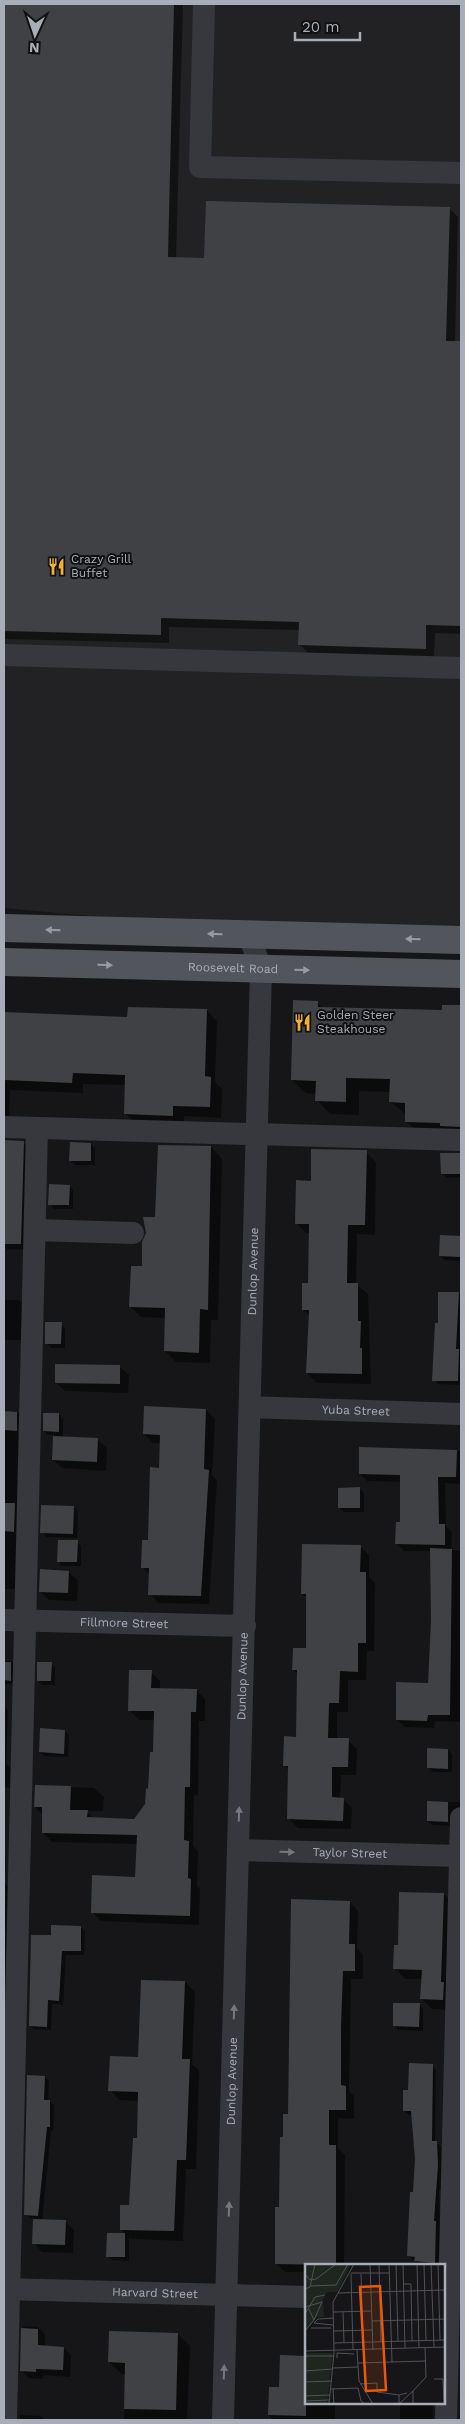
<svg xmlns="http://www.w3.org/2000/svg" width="465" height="2424" viewBox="0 0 465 2424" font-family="'Work Sans',sans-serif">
  <rect width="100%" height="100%" fill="#161618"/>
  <path fill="#222225" d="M4 4H461V929L145 921 4 908Z"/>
  <g fill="#0007">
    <path d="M4 4H183L176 259 206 260 449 208 458 217 455 343H461V634L435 633 434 657 308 653 299 644 300 630 169 627V643L4 639Z"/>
    <path d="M317 1002 323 1008 443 1011V1006H461V1140L420 1135 406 1121V1115L391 1102V1092L359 1091V1115L330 1114 317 1100V1094L306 1093 292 1080Z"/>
    <path d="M206 1010 217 1021 215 1082 222 1089 221 1118 184 1116V1126L137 1125 126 1114V1085L83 1084V1093L10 1090 9 1123H4V1013L128 1018Z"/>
    <path d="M4 1141 23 1142 29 1148 27 1250 7 1249 4 1246Z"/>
    <path d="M91 1144 95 1148V1165H75L70 1160Z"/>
    <path d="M211 1147 222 1159 218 1320H211L210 1363 176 1362 165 1351 166 1318 141 1317 130 1306 156 1219Z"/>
    <path d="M366 1152 376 1162 375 1235 357 1234 356 1284 368 1294 371 1384 317 1383 307 1373 310 1317 303 1309 309 1284 310 1233H306L296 1223 312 1182Z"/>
    <path d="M442 1154H461V1177L447 1178 442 1173Z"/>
    <path d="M69 1186 73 1190V1209H54L50 1204Z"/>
    <path d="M441 1237 461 1238V1261L444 1260 440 1255Z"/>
    <path d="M459 1294 461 1296V1385L438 1384 434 1380 440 1324Z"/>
    <path d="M4 1300H19L23 1304V1340H6L4 1338Z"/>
    <path d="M61 1324 65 1328V1348H51L46 1343Z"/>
    <path d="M120 1367 129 1375 128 1393 65 1391 56 1383Z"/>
    <path d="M206 1410 215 1419 212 1475 217 1480 209 1604 158 1603 150 1594V1575L142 1567 149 1541 160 1469 161 1443H153L144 1434Z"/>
    <path d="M4 1411 17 1412 23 1418 18 1589H4Z"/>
    <path d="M59 1414 63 1419V1438L98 1440 107 1448 106 1471 62 1468 53 1460 54 1435H48L44 1431Z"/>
    <path d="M360 1448 461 1451V1484L445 1483 446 1526 452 1532 451 1550 461 1551V1722L435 1721 434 1728 405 1727 397 1720 429 1684 432 1621 431 1551H404L396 1543 401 1524V1482L367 1481 360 1474Z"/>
    <path d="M360 1489 364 1493V1512H344L339 1507Z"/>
    <path d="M73 1507 78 1511 77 1538 46 1537 42 1532Z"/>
    <path d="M77 1541 81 1546V1566H62L58 1561Z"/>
    <path d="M360 1546 369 1555V1577L375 1583 374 1651H367L366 1680H348V1712H337V1739L348 1740 357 1749 356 1775H341L340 1799H343L352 1808 351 1829 298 1828 289 1819V1770L284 1765 298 1738 299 1675 294 1670 307 1649 308 1599 302 1594Z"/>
    <path d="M69 1572 78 1581 77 1601 49 1600 40 1591Z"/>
    <path d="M4 1661H11L15 1665 14 1684H4Z"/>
    <path d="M51 1663 55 1668V1685H42L38 1680Z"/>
    <path d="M151 1672 160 1681V1689L196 1690 205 1699V1721H199L198 1796 194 1795 193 1846 198 1851 197 1886 200 1889 199 1925 101 1921 92 1912 136 1878 138 1844 52 1842 43 1833V1815L35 1807 36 1786 94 1788 104 1797 103 1811H86L94 1819 135 1820 146 1805 150 1790 154 1754 155 1720H139L129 1710Z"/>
    <path d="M4 1706 8 1710 6 1764 11 1768 10 1788 4 1787Z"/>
    <path d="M65 1731 69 1735 68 1757 44 1756 40 1752Z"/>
    <path d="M448 1750 452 1754V1772H433L428 1768Z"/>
    <path d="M429 1802H461V1810L452 1826 432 1825 428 1821Z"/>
    <path d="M4 1854 6 1856 5 1883 8 1886 4 2129Z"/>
    <path d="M400 1894 445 1895 456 1906 453 2010 432 2009 422 1999V1979H405L395 1968 399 1946Z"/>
    <path d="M350 1902 358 1911 357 1949 363 1954V1979H351L349 2091 354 2096V2119L338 2118V2148L345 2155 344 2265H306V2272H285L276 2263 284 2139 289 2115Z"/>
    <path d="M81 1927 85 1931 84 1955H66L63 2005 52 2004 51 2030 34 2029 30 2025 52 1937Z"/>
    <path d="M142 1981 185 1982 195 1992 192 2064 199 2070 196 2169H186L183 2241 131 2239 129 2237V2261L112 2260 107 2256 108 2234 126 2235 121 2229 130 2207 138 2140 139 2101 119 2100 110 2090 139 2058Z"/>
    <path d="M419 2004 423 2009V2031L398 2030 394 2025Z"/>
    <path d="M432 2066 436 2070 435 2142 441 2146 442 2170 441 2190H439L441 2265H420L408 2256 416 2159 413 2115H409L404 2111 409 2091Z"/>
    <path d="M45 2077 49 2081 48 2101 54 2105 53 2131H51L42 2221 65 2222 74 2230 73 2253 42 2252 34 2243 35 2219 30 2218 25 2214Z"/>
    <path d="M23 2326 38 2327 45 2334V2347L64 2348 71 2355 70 2377 43 2375V2379L29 2378 22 2371Z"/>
    <path d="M178 2334 190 2346 187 2420H124L126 2374H122L109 2362Z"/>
    <path d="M281 2356 306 2357V2403H335V2420H273L269 2415 280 2388Z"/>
    <path d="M400 2403H433V2420H402L400 2418Z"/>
    <path d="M20 2415 40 2416 45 2420H20Z"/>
  </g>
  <g fill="#404145">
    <path d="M4 4H174L168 257 204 258 206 201 450 207 446 341H461V626L426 625V649L298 645 299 622 161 618V635L4 631Z"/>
    <path d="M293 1000 318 1001V1007L442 1010V1005H461V1127L440 1126V1123L405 1122V1103L389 1102 390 1079 346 1078V1102L315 1101 316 1081 291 1080Z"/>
    <path d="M128 1007 207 1009 205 1076 211 1077 210 1107 173 1106V1116L124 1114 125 1075 73 1073 72 1083 4 1080V1012L127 1017Z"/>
    <path d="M4 1140 24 1141 21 1244H4Z"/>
    <path d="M70 1142 91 1143V1161H69Z"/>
    <path d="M158 1145 211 1146 208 1310 200 1309 199 1353 164 1351 165 1308 129 1307 131 1266H142V1242L146 1233 143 1217H155Z"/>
    <path d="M311 1149 367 1150 365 1225H348L347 1283H358V1321H361L360 1348H362V1374L306 1373 309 1310H302V1283H308L309 1224H295L296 1180 311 1181Z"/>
    <path d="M440 1153H461V1174H441Z"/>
    <path d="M49 1184 70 1185 69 1205H48Z"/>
    <path d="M440 1235 461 1236 460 1257 439 1256Z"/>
    <path d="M438 1292H459L456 1349H459L458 1381H432L435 1323H438Z"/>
    <path d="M45 1322H62L61 1344H45Z"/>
    <path d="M55 1364 120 1365V1384L55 1383Z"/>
    <path d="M144 1406 206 1409 204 1469 209 1470 201 1596 148 1595 149 1568H141L142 1540H148L150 1467 159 1468 160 1435 143 1434Z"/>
    <path d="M4 1411 17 1412V1431L4 1430Z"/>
    <path d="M43 1413H59V1432L43 1431Z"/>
    <path d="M53 1436 98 1438 97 1462 52 1460Z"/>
    <path d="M359 1447 457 1450 456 1477H438L439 1524H445V1545L395 1544 396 1522H400V1475L359 1474Z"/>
    <path d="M360 1487V1508H338V1488Z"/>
    <path d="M4 1503H15L14 1532 4 1531Z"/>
    <path d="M41 1505 74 1506 73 1534 40 1533Z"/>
    <path d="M58 1540H78L77 1562H57Z"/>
    <path d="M302 1544 361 1545 360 1572H366V1643H358V1672L340 1671 339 1703H329L328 1738H349L348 1767H332V1797L344 1798 343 1821 287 1819 288 1766H283L284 1736 296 1737 297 1670H292L293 1648H306V1594H301Z"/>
    <path d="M430 1548 452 1549 450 1715H428L427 1721 396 1720V1682L428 1683 431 1621Z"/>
    <path d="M40 1569 69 1571 68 1593 39 1592Z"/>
    <path d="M4 1662H11V1681L4 1680Z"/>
    <path d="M37 1662H52L51 1681H37Z"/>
    <path d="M129 1670H152L151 1688 197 1689 196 1712H191L190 1787H185L184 1840 189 1841 188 1878 191 1879 190 1916 91 1913 92 1875 135 1877 137 1835 42 1833V1807H34L35 1785 71 1786 70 1810H88L87 1817 134 1819 145 1804 146 1788 148 1789 150 1752H153L154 1711H128Z"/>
    <path d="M40 1728 65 1730 64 1754 39 1752Z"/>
    <path d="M427 1748 448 1749V1769L427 1768Z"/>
    <path d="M427 1801 448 1802V1822L427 1821Z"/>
    <path d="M399 1892 444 1893 441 1982H444L443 2000 420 1999 422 1970 393 1969 394 1945H398Z"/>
    <path d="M291 1899 350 1901 349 1944H355V1971H343L341 2027V2085L346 2086V2110H329V2145H336V2265L275 2264V2207H279L280 2137H283V2114H288Z"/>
    <path d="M51 1925 81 1926V1951H62L59 2001 48 2000 47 2027 29 2026 31 1935H51Z"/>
    <path d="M141 1980 185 1981 182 2059H190L186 2160H177L174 2231 120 2230V2205H129L133 2138H137L138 2092 108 2091 110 2056 138 2057Z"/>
    <path d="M393 2003H420L419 2027 393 2026Z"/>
    <path d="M409 2063 433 2064 432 2141H437L438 2165 434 2221H436L435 2263 414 2261 415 2257 407 2256 410 2192H413L415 2159 411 2111H403V2090H408Z"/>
    <path d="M27 2075 45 2076 44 2100H50V2127H47L38 2216 24 2215Z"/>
    <path d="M33 2219 66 2220 65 2245 32 2244Z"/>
    <path d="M107 2233H125V2257H106Z"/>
    <path d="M21 2328 38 2329V2345L64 2347 63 2370 36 2369V2372L20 2371Z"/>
    <path d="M109 2331 178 2333 176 2410 124 2409 125 2363 108 2362Z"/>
    <path d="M280 2355 306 2356V2416L268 2415 269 2387H279Z"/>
  </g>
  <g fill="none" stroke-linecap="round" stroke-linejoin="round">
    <g stroke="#37383d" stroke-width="22">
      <path d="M204 4 200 167 461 173"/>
      <path d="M4 655 461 668"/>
      <path d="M4 1127 461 1140"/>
      <path d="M35 1230 133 1233"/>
      <path id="s1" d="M250 1407 461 1414"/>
      <path id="s2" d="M4 1620 245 1626"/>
      <path id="s3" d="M239 1850 461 1856"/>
      <path id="s4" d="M4 2289 306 2297"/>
      <path d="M6 2420 37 1128"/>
      <path id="s5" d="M223 2420 261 969 249 935"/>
      <path d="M446 2420 461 1818"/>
    </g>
    <g stroke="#53555c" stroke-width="28">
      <path d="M4 928 461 940"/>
      <path id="s6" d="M4 962 461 974"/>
    </g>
  </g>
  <defs><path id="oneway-solid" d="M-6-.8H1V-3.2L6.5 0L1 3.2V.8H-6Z" transform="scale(1.25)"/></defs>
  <g fill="#979ba6">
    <use href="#oneway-solid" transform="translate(53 930) rotate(-179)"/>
    <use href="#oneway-solid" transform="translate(215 934) rotate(-179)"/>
    <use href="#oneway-solid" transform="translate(413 939) rotate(-179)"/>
    <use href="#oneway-solid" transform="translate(105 965) rotate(1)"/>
    <use href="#oneway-solid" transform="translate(302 970) rotate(2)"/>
  </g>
  <g fill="#757881">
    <use href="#oneway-solid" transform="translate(239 1814) rotate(-88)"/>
    <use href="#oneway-solid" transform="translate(287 1852) rotate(1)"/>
    <use href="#oneway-solid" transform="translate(234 2012) rotate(-88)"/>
    <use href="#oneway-solid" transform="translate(229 2209) rotate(-88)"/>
    <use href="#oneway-solid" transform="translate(224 2372) rotate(-88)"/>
  </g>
  <defs>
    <symbol id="restaurant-bare" viewBox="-9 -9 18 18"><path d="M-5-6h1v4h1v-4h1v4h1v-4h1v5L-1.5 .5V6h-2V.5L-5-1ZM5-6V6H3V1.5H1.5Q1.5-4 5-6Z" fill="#f2b134" stroke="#111113" stroke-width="2.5" paint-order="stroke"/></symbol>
  </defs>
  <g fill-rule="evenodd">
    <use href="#restaurant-bare" x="44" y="554" width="25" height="25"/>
    <use href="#restaurant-bare" x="290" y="1010" width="25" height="25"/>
  </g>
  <g text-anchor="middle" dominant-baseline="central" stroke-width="4" stroke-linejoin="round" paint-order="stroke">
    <g font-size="12" fill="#a8adb8" stroke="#111113" text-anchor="start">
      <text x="71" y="559">Crazy Grill<tspan x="71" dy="14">Buffet</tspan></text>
      <text x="317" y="1015">Golden Steer<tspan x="317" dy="14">Steakhouse</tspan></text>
    </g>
    <g font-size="12" fill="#a8adb8" stroke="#111113">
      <text stroke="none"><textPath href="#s6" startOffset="229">Roosevelt Road</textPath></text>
      <text stroke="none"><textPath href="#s5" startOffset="1149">Dunlop Avenue</textPath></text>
      <text stroke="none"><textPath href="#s1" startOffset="106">Yuba Street</textPath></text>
      <text stroke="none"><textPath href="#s2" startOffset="120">Fillmore Street</textPath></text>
      <text stroke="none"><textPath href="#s5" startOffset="744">Dunlop Avenue</textPath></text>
      <text stroke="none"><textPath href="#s3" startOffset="111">Taylor Street</textPath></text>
      <text stroke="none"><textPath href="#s5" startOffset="339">Dunlop Avenue</textPath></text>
      <text stroke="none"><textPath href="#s4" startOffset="151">Harvard Street</textPath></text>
    </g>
  </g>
  <g transform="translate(305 2264)">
    <rect width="140" height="140" fill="#161618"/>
    <path d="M0 0H46L32 28H22L18 35 19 53H12L0 68ZM0 89H28L22 140H0Z" fill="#1e261f"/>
    <path fill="none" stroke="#505258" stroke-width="1" d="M65 0 68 86M74 0 76 78M84 0 87 98M91 0 93 77M98 0 100 84M112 0 114 84M119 0 121 76M126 0 129 83M133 0 135 76M46 9H84M0 10 5 16 11 15 31 0M46 10 48 86M56 10 58 78M99 20H106L107 77M5 22 31 21 43 0M0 25 5 23 10 0M33 29 140 26M0 43 17 38 9 56M29 48 66 47M38 48 39 79M0 50 10 33 20 31M67 57 140 55M28 61 9 59 13 55 29 54M6 64H26M0 67 9 56 4 45M29 67 67 66M29 79 140 76M52 86 54 117 68 140M0 87 140 83M0 92H29M32 94V89L49 90M53 99 120 97M28 104 53 103M0 107 28 105M129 115H138L139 140M0 118 27 117M55 120 72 119V128L94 131M26 125 53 124 56 137 60 140M28 125 29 140M0 132 25 131M0 137 24 136M24 140 29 89 28 38 49 0M94 140 108 127M94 140V131L102 129M108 140V127L121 113 120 84"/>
    <path fill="#e8590c" fill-opacity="0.15" stroke="#e8590c" stroke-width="2.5" d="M75 22 81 126 61 127 55 23Z"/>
    <rect width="140" height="140" fill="none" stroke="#a8adb8" stroke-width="2.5"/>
  </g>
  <rect width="465" height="2424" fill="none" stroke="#a8adb8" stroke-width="10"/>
  <g transform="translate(35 35) rotate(183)" stroke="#111113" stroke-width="4" paint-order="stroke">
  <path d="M0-4L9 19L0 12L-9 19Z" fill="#a8adb8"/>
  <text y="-8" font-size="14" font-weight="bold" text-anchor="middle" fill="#a8adb8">N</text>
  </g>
  <path d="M295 32v8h65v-8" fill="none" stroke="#a8adb8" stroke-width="2.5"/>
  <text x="302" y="32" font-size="15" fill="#a8adb8" stroke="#111113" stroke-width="4" paint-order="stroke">20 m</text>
</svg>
